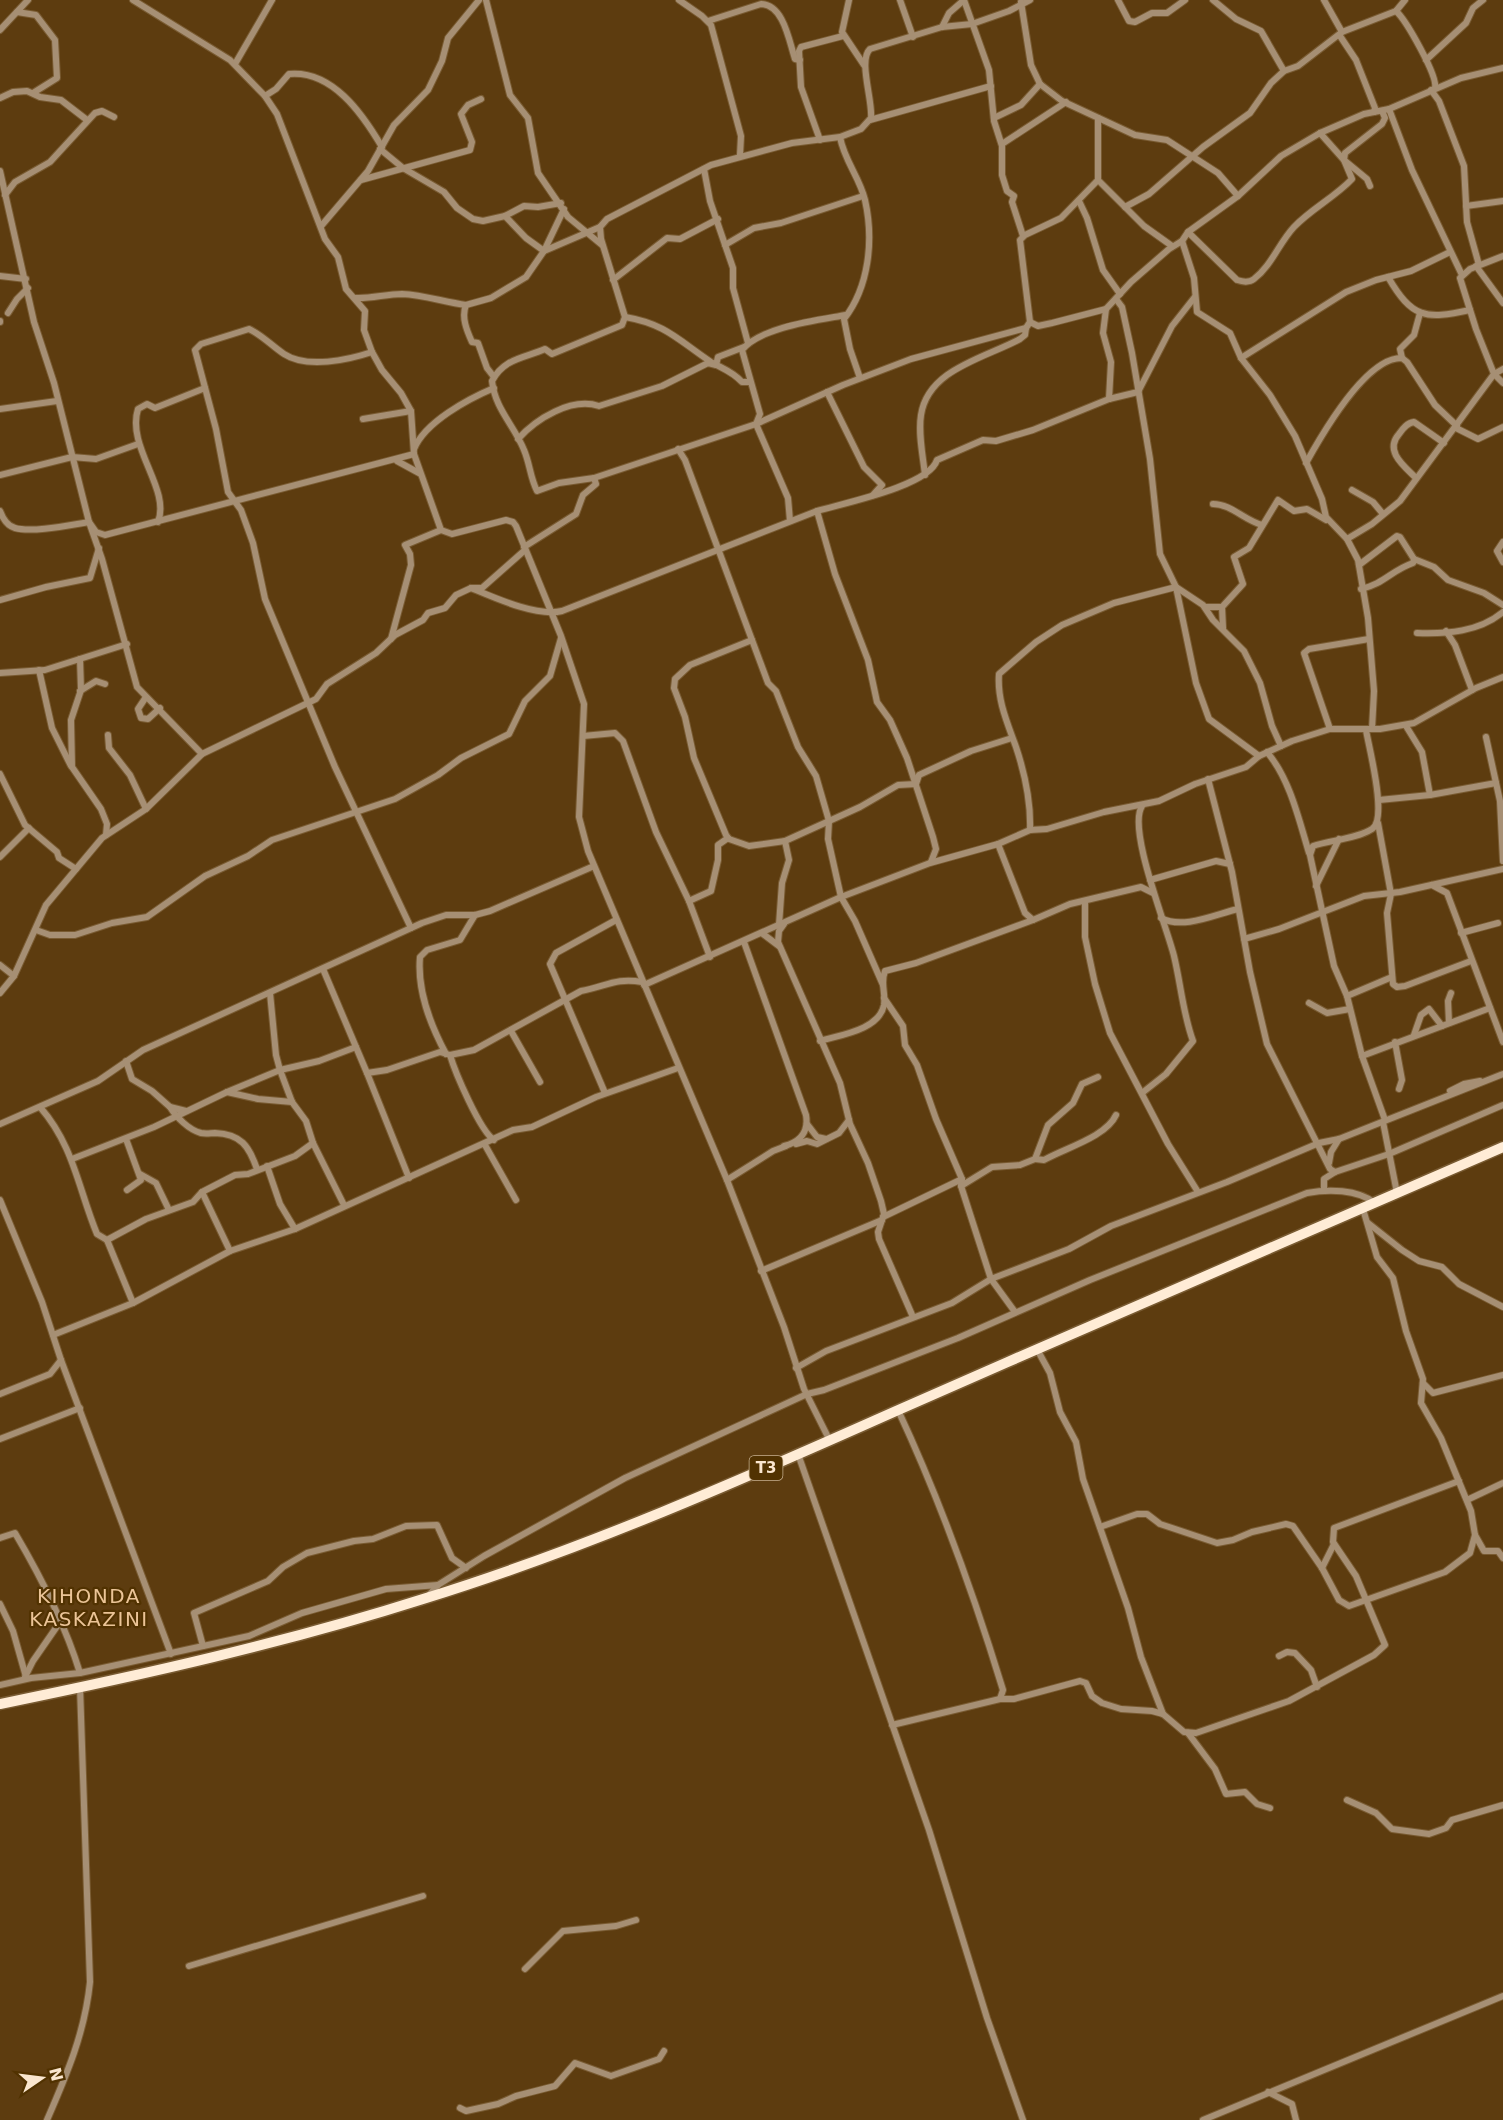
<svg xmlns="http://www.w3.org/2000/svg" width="1503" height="2120" viewBox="0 0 1503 2120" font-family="'DejaVu Sans',sans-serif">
  <rect width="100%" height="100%" fill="#5d3c0f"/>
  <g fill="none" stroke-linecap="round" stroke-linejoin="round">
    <defs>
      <g id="minor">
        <path d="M133 0 230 60 265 96 277 114 325 239 338 257 346 289 365 311 364 330 372 352 382 370 401 393 411 411 414 454 441 530 452 534 506 520 513 522 516 526 561 636 584 704 579 817 588 851 727 1180 784 1327 804 1389 830 1441"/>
        <path d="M486 0 510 95 528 118 538 173 568 217 602 245"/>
        <path d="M679 0 702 16 711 25 741 136 740 155"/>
        <path d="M849 0 842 32 864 65"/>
        <path d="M900 0 913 37"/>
        <path d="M964 0 989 70 994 121 1002 146V175L1007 191 1014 196 1012 202 1023 236"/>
        <path d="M1030 0 1009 11 972 24 942 27 870 49C858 60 873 101 871 118L861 129 840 137 792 143 711 165 607 219 600 227 601 239 625 317 622 325 552 354 545 349C525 358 504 358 492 381 495 409 514 425 524 450 530 464 530 477 537 491L559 483 594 478 756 424 843 385 911 359 1026 328 1030 322 1038 326 1052 323 1106 309 1131 282 1169 249 1182 241 1188 232 1238 196 1281 156 1320 133 1364 114 1389 109 1461 78 1503 68"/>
        <path d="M1118 0 1129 21 1135 22 1152 13H1167L1185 0"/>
        <path d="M1213 0 1236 19 1261 31 1284 71"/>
        <path d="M1324 0 1342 32"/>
        <path d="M1021 2 1031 65 1040 84 1062 101 1135 135 1167 140 1218 173 1238 196"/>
        <path d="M1396 11C1406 20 1438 76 1435 88"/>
        <path d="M17 12 36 15 55 40 57 78 33 93"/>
        <path d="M708 21 761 4C784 5 789 41 795 59L800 60"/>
        <path d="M942 27 949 13 964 0"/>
        <path d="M0 30 28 0"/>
        <path d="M1340 36 1356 60 1375 108 1374 112"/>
        <path d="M1426 60 1466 23 1473 8 1483 0"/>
        <path d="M235 64 272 0"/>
        <path d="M1431 90 1439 101 1464 166 1467 222 1479 265"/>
        <path d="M265 96 276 89 289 74C332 70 362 113 382 147"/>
        <path d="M0 98 13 92 27 91 40 97 61 100 87 120"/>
        <path d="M1389 109 1412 170 1462 275"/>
        <path d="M994 118 1021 105 1040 84"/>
        <path d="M870 120 991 86"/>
        <path d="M840 137C844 160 860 178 865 200 874 240 869 287 844 319L850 349 860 378"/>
        <path d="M820 140 801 87 799 51 801 47 843 36"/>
        <path d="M1002 144 1066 102"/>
        <path d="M380 149 403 168 444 192 457 208 473 219 483 221 505 216 524 206 538 207 561 203"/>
        <path d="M704 169 710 201 733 268V288L748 343"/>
        <path d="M0 171 34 322 54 383 89 522 102 559 137 687 202 754"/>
        <path d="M361 180 470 150 472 142 461 114 468 105 481 99"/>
        <path d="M1098 180 1144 226 1172 246"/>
        <path d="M1370 186 1367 179 1344 160 1345 153 1382 124 1385 118 1382 111"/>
        <path d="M5 195 15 182 50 162 95 113 102 111 114 117"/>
        <path d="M1079 201 1087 218 1103 270 1120 294"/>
        <path d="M1466 206 1503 201"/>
        <path d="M1125 207 1149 194 1203 147 1250 113 1271 83 1284 71 1298 66 1342 32 1396 11 1405 0"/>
        <path d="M505 216 526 238 544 251 564 209"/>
        <path d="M322 225 368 171 394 125 428 90 442 61 448 38 479 0"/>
        <path d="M1188 232 1237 280C1243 282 1249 283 1254 279 1272 265 1279 243 1294 227 1311 209 1335 197 1352 179L1344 160 1320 133"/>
        <path d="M1182 241 1194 278 1197 312 1230 333 1241 358 1270 395 1295 436 1322 499 1326 517 1347 539 1358 560 1368 618 1374 691 1372 729"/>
        <path d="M725 245 754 228 781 223 863 196"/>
        <path d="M1476 266 1503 303"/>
        <path d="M0 276 26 279"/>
        <path d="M1388 277C1412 318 1425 320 1470 310"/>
        <path d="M613 280 667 238 680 239 718 219"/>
        <path d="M355 298C371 299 386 294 402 294 424 295 444 302 466 305"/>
        <path d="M1116 299 1122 307 1132 353 1150 459 1160 554 1176 587 1196 683 1209 719 1259 756"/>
        <path d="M1106 309 1103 333 1111 362 1109 399"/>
        <path d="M8 313 17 299 28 288"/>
        <path d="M625 317C666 324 678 340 711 362 723 369 732 371 742 382H749"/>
        <path d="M0 322V321"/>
        <path d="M1030 322 1020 240 1025 235 1061 218 1098 180V118"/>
        <path d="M372 352C348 360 307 369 284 354 272 346 262 335 249 329L201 344 195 350 216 429 228 492 241 510 253 543 265 599 335 767 411 928"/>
        <path d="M1241 358 1346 292 1376 280 1411 271 1450 252"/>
        <path d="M1402 358 1400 349 1414 335 1420 313"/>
        <path d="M1503 369 1494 374 1503 383"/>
        <path d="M494 377 487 368 478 343 472 342C467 331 461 317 466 305L491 298 526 277 544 251 600 227"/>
        <path d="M827 392 864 467 882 485 873 495"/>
        <path d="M0 409 57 401"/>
        <path d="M363 419 411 411"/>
        <path d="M1456 428 1478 439 1503 427"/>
        <path d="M518 439C536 419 571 397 599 406L662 386 708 363 716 365 718 357 744 347"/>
        <path d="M414 449C425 422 468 399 494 388"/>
        <path d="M678 449 685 460 768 683 776 691 798 747 816 776 829 821 828 839 841 897 855 921 883 985"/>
        <path d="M397 461 419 473"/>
        <path d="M1306 463C1321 436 1366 357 1402 358L1407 362 1435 405 1457 426"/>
        <path d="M0 475 72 457 96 459 138 444"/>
        <path d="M925 475C923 456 918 434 921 415 928 369 985 358 1020 339L1025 335 1026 328"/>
        <path d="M1416 478C1404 466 1384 451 1399 434 1403 428 1407 423 1414 422L1444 443"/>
        <path d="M1352 490 1373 502 1383 514"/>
        <path d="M1213 504C1231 504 1244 520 1262 525"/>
        <path d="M0 511C3 519 7 526 15 528 32 533 70 525 89 522L96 532 105 535 414 454"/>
        <path d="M817 511 835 574 868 660 877 702 890 720 907 758 933 837 936 849 931 862"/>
        <path d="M790 521 788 498 756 424 760 414 742 350C760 327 819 320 846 315"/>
        <path d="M158 522C171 489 126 447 138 409L147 404 155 408 205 388"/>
        <path d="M1347 539 1372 524 1400 501 1494 374 1476 329 1460 278 1470 269 1503 256"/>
        <path d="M1503 542 1497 551 1503 562"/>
        <path d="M524 547 576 514 583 495 596 484 594 478"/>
        <path d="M1359 565 1397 536 1400 537 1414 559"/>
        <path d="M471 588C495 598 537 617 562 611L817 511C844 503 929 486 937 460L983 440 996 441 1033 430 1109 399 1138 392 1172 326 1194 298"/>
        <path d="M1361 589C1384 584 1392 570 1413 563L1414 559 1434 567 1448 580 1484 593 1503 605"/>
        <path d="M0 600 46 587 90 578 99 548"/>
        <path d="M1205 607H1222"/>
        <path d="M1223 628 1222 607 1243 584 1234 557 1249 548 1278 500 1294 511 1307 509 1326 520"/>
        <path d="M1446 631 1455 645 1472 690"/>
        <path d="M1417 633C1447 634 1479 632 1503 612"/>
        <path d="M391 639 411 565 410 554 405 545 441 530"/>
        <path d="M752 640 690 665 675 679 674 688 685 717 694 758 726 835 729 839 749 846 785 841 860 807 898 785 916 784 919 775 971 751 1012 738"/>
        <path d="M80 659 81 690 71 720 72 767 101 809 107 824 106 835"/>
        <path d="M39 670 52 728 71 766"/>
        <path d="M0 673 45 670 127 644"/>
        <path d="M80 691 96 681 105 684"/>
        <path d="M146 697 138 709 141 718 148 719 160 708"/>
        <path d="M1406 726 1422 752 1430 795"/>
        <path d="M1330 729 1304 653 1309 649 1369 639"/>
        <path d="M1366 730C1369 748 1388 819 1372 829 1356 839 1331 840 1313 846L1310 855 1334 966 1347 996 1362 1056 1385 1120"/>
        <path d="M108 735 109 748 130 775 146 809"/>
        <path d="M583 736 615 733 623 741 656 832 689 901 710 957"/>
        <path d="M1486 737 1500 801 1503 861"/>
        <path d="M1267 752C1290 779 1299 820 1309 853"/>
        <path d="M0 774 25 825 57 852 59 858 76 869"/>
        <path d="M1208 779 1232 872 1250 972 1267 1044 1330 1169 1335 1172"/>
        <path d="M1379 800 1430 795 1496 783"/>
        <path d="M1378 823 1391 894 1387 913 1393 984 1397 987 1405 986 1471 961"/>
        <path d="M1030 830C1031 801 1025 774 1016 747 1007 722 997 700 999 674L1036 642 1062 625 1114 603 1176 587 1203 605 1213 620 1244 651 1260 683 1272 726 1281 746"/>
        <path d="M998 844 1025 913 1033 920 1070 904 1141 887 1153 893"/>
        <path d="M0 857 29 828"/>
        <path d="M1150 880 1216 861 1230 864"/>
        <path d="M1432 885 1447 893 1503 1042"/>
        <path d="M1316 886 1339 839"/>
        <path d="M689 901 711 891 718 860V845L728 838"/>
        <path d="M1085 903V937L1095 984 1110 1033 1168 1144 1198 1192"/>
        <path d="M1161 918C1183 930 1216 914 1238 909"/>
        <path d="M784 924 779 931 778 942 840 1083 850 1124 868 1163 881 1201 884 1214 878 1232 879 1239 913 1317"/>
        <path d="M779 925 782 883 789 860 785 841"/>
        <path d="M36 930 50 935H75L112 923 147 917 205 876 248 856 272 840 395 799 438 775 461 758 509 734 525 701 550 676 561 638"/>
        <path d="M1461 933 1498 923"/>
        <path d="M763 934 779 946"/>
        <path d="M1244 939 1279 929 1364 896 1400 892 1503 869"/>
        <path d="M744 942 806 1115C809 1132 800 1142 784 1146"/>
        <path d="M0 965 14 976"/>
        <path d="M323 969 367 1073 387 1070 440 1052 450 1055 474 1050 581 991C605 987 616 977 642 982"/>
        <path d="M644 985 841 897 930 863 998 844 1030 830 1047 829 1104 812 1159 801 1195 784 1246 767 1259 756 1292 741 1330 729H1380L1414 723 1476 688 1503 677"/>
        <path d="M0 993 14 976 46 905 102 838 146 809 202 754 316 699 327 684 376 653 395 635 423 620 428 613 445 608 456 595 471 588H482L525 550"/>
        <path d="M270 993 276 1055 280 1070 292 1102 306 1121 313 1143 344 1205"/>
        <path d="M1347 996 1392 977"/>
        <path d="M884 998 903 1026 905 1045 917 1065 936 1119 962 1179 961 1186 991 1279 1015 1312"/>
        <path d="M1309 1003 1327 1013 1350 1009"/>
        <path d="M1449 1023 1448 1001 1451 993"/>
        <path d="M511 1031 540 1082"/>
        <path d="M1414 1035 1421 1015 1429 1009 1442 1026"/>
        <path d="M820 1041C840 1035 879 1030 884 1005 886 993 880 983 885 971L916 963 1033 920"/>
        <path d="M1395 1042 1402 1080 1399 1089"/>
        <path d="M446 1054C430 1024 417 991 420 957L427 950 460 940 475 915"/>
        <path d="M450 1055C455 1072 480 1131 494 1140"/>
        <path d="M1362 1056 1490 1008"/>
        <path d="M126 1061 132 1079 152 1091 170 1107 186 1111"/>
        <path d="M367 1073 409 1178"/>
        <path d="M1450 1091 1464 1084 1480 1081"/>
        <path d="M227 1092 258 1099 292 1102"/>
        <path d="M605 1093 550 964 556 953 616 920"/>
        <path d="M1142 1093 1166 1074 1193 1041C1183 1014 1181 985 1174 956 1167 927 1127 829 1142 806"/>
        <path d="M40 1107C74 1146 78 1188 97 1234L107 1240 146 1219 193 1202 202 1192 235 1175 248 1174 295 1156 313 1143"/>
        <path d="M170 1107C176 1117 189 1130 201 1133 206 1134 211 1133 215 1133 241 1134 249 1146 257 1169"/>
        <path d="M1383 1122 1397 1193"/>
        <path d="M0 1124 98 1081 143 1050 422 923 446 915H475L490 911 594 866"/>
        <path d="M807 1124 817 1137 826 1139"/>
        <path d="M126 1139 141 1180 127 1190"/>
        <path d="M796 1144 807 1141 817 1144 839 1133 849 1120"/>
        <path d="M485 1145 516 1200"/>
        <path d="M72 1159 154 1127 227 1092 280 1070 319 1061 356 1047"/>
        <path d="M1035 1159 1044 1160C1065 1148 1106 1137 1116 1115"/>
        <path d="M1329 1163 1331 1152 1339 1139"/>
        <path d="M267 1166 280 1204 295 1229"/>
        <path d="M140 1174 156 1183 169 1210"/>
        <path d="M727 1180 773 1151 786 1146"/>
        <path d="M961 1186 992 1167 1020 1165 1035 1159 1048 1125 1073 1103 1082 1084 1098 1077"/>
        <path d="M1324 1190V1179L1335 1172 1389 1154 1503 1105"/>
        <path d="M202 1192 230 1251"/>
        <path d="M0 1200 42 1302 61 1360 171 1654"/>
        <path d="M1363 1209 1377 1257 1393 1278 1406 1331 1423 1379 1421 1403 1441 1438 1471 1511 1475 1535 1484 1551H1498L1503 1558"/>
        <path d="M883 1217 962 1179"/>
        <path d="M1368 1223 1402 1250 1419 1261 1442 1267 1459 1284 1503 1307"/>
        <path d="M107 1240 133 1303"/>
        <path d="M761 1271 882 1220"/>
        <path d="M53 1335 133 1303 230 1251 295 1229 513 1130 532 1127 596 1097 678 1068"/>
        <path d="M1038 1351 1050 1373 1060 1412 1076 1442 1083 1479 1128 1608 1141 1657 1163 1714"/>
        <path d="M796 1368 826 1351 952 1303 991 1279 1069 1249 1111 1226 1227 1182 1319 1143 1339 1139 1503 1074"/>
        <path d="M1423 1383 1433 1393 1503 1375"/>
        <path d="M0 1394 50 1374 61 1360"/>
        <path d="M898 1410C940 1500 974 1595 1003 1690L1000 1699"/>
        <path d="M0 1439 80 1408"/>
        <path d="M798 1454 929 1830 987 2018 1023 2120"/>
        <path d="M1467 1500 1503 1483"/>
        <path d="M1100 1527 1137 1514H1147L1160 1524 1217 1543 1233 1540 1252 1532 1286 1524 1293 1526 1322 1568 1339 1600 1349 1606 1445 1572 1470 1553 1475 1535"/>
        <path d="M0 1538 15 1533C41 1577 65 1624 80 1673"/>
        <path d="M1322 1568 1334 1544"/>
        <path d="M429 1595 438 1585 484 1556 625 1478 807 1394 824 1390 958 1338 1090 1280 1307 1193C1328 1189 1357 1189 1375 1203"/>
        <path d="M0 1604 13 1631 26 1677"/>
        <path d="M203 1646 194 1613 268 1581 283 1567 307 1553 354 1541 373 1539 406 1526 437 1525 452 1558 466 1568"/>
        <path d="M1279 1656 1287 1652 1295 1653 1311 1670 1317 1687"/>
        <path d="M25 1677 33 1661 60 1622"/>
        <path d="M0 1685 31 1678 80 1673 249 1636 302 1613 386 1589 438 1585"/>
        <path d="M892 1725 1000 1699H1014L1080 1681 1086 1683 1092 1696 1102 1703 1121 1709 1152 1711 1163 1714 1184 1732 1196 1733 1289 1701 1374 1655 1385 1645 1356 1576 1333 1542 1334 1528 1459 1481"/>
        <path d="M1188 1733 1215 1769 1226 1794 1245 1792 1257 1804 1270 1808"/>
        <path d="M1347 1800 1376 1813 1392 1829 1429 1834 1446 1828 1452 1820 1503 1805"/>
        <path d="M189 1966 423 1896"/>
        <path d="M525 1969 563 1931 616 1926 636 1920"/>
        <path d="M1268 2092 1292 2104 1296 2120"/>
        <path d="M460 2108 466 2111 498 2104 516 2096 555 2086 575 2063 611 2076 659 2059 664 2051"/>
        <path d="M47 2120C67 2074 85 2032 90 1982L80 1687"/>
        <path d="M1203 2120 1503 1996"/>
      </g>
      <path id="trunk" d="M0 1704C142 1675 285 1643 423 1599 585 1549 741 1480 896 1411 1098 1322 1301 1235 1503 1147"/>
    </defs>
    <use href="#minor" stroke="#795b32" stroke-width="8"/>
    <use href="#trunk" stroke="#795b32" stroke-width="13"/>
    <use href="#minor" stroke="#a68f74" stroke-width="6"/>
    <use href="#trunk" stroke="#ffecd6" stroke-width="10"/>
  </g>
  <g text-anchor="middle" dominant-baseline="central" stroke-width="4.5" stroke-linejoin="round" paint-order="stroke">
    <rect fill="#513201" stroke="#c7b091" stroke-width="1.5" x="749.5" y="1456" width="33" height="24" rx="4.5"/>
    <g font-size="15" font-weight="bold" fill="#fae6cf">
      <text x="766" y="1468">T3</text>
    </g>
    <g font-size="20" letter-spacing="1.5" fill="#ebc497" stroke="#513201">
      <text x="89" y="1596">KIHONDA<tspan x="89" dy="23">KASKAZINI</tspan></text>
    </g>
  </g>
  <g transform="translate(42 2078) rotate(76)" stroke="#513201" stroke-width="4.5" paint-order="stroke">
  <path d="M0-4.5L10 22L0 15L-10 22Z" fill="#fae6cf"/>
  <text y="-9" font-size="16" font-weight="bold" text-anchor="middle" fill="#fae6cf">N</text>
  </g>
</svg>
